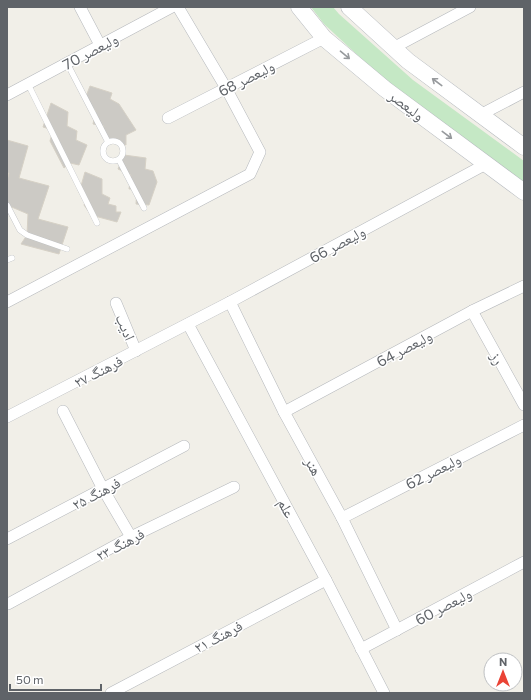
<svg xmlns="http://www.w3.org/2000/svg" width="531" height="700" viewBox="0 0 531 700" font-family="Commissioner,'Noto Naskh Arabic',sans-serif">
  <rect width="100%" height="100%" fill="#f1efe8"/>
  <path fill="#c5e8c5" d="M311 7H333L339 14 413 80 524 161V185L380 76 324 24Z"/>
  <g fill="#cccac5" stroke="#d6d1c6">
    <path d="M90 86 112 93 110 99 119 104 136 130 126 135V145L107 140 102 133 104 126 93 124 96 111 85 99Z"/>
    <path d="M51 103 68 112 67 126 77 131 76 140 87 145 79 165 70 163 64 168 50 141 53 130 43 127Z"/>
    <path d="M7 140 28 146 19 178 49 186 38 219 68 227 59 254 21 244 27 235 28 214 7 205V181L9 173H7Z"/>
    <path d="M124 155 146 158 145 169 153 171 157 182 149 205 136 204 137 189H129L131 175 118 169Z"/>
    <path d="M85 172 102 179V194L110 198 108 204 116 206V212H121L117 222 91 215 84 205 87 199 79 193Z"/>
  </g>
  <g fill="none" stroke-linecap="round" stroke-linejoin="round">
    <defs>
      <g id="lane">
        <path d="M67 63 108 142"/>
        <path d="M28 84 97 223"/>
        <circle cx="113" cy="151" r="10"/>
        <path d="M119 160 144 208"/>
        <path d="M7 205 20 230 27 235 67 249"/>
        <path d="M7 260 12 258"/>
      </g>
      <g id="street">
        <path d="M80 7 100 45"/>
        <path d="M393 48 470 7"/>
        <path d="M7 95 172 7"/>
        <path d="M480 115 524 92"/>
        <path d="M168 118 324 38"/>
        <path d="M7 302 250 174 260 152 226 88 178 7"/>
        <path d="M230 302 284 412 342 518 397 630"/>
        <path d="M116 303 136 351"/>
        <path d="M472 311 524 405"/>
        <path d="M188 324 326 580 384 693"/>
        <path d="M63 411 103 489 131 537"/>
        <path d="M284 412 472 311 524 286"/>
        <path d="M7 417 230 302 486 164"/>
        <path d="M342 518 524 425"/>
        <path d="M7 539 184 446"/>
        <path d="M8 604 131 537 234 487"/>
        <path d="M361 649 524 562"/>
        <path d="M111 693 326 580"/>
      </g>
      <g id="secondary">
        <path d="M299 7 324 38 385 89 524 192"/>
        <path d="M349 7 408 61 524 147"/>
      </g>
    </defs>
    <use href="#lane" stroke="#b5b8bc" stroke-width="6"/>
    <use href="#street" stroke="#b5b8bc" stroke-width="12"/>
    <use href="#secondary" stroke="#b6babf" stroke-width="17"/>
    <use href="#lane" stroke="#fff" stroke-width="5.5"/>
    <use href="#street" stroke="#fff" stroke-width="11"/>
    <use href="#secondary" stroke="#fff" stroke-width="16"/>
  </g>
  <defs><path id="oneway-shaft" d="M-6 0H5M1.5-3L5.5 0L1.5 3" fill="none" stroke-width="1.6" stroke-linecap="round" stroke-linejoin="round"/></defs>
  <g stroke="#979a9d">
    <use href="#oneway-shaft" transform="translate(345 55) rotate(40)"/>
    <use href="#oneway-shaft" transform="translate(437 82) rotate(-143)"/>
    <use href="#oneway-shaft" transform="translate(447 135) rotate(37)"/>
  </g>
  <g text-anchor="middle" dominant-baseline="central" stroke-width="3" stroke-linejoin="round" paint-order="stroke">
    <g font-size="15" fill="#5f6368" stroke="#fff">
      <text transform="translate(90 51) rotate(-28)">ولیعصر 70</text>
      <text transform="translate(246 78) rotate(-27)">ولیعصر 68</text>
      <text transform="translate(407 105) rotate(37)">ولیعصر</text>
      <text transform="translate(337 244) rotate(-28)">ولیعصر 66</text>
      <text transform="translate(126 327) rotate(66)">ادیب</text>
      <text transform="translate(404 348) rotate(-28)">ولیعصر 64</text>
      <text transform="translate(498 358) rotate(61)">رز</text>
      <text transform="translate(98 371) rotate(-27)">فرهنگ ۲۷</text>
      <text transform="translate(314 466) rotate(61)">هنر</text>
      <text transform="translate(433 471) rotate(-27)">ولیعصر 62</text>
      <text transform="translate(96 493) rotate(-28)">فرهنگ ۲۵</text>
      <text transform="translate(287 508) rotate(62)">علم</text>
      <text transform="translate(120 544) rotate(-28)">فرهنگ ۲۳</text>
      <text transform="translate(443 606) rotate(-28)">ولیعصر 60</text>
      <text transform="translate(218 636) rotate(-28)">فرهنگ ۲۱</text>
    </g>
  </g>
  <rect width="531" height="700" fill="none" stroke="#5f6368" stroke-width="16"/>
  <g transform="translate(503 672)"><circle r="19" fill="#ffffff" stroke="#bfc1c3"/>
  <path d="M0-3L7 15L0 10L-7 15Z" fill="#ea4335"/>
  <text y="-6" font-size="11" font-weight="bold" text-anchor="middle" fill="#5f6368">N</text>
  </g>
  <path d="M10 684v6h91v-6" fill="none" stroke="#5f6368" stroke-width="2"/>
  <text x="16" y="684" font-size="12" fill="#5f6368" stroke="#ffffff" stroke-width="3" paint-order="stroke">50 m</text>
</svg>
